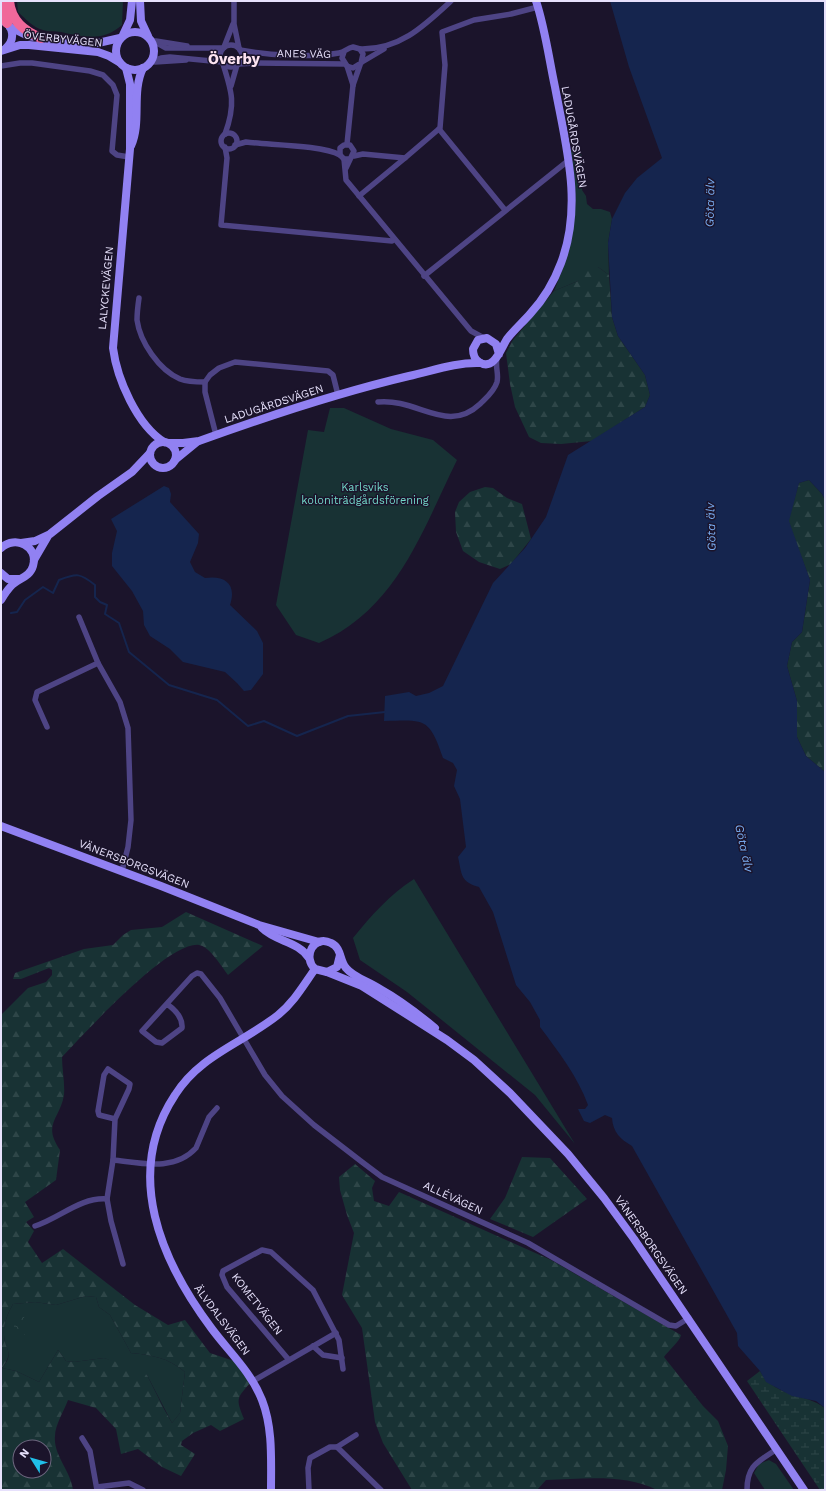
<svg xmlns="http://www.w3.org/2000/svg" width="826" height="1491" viewBox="0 0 826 1491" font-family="'Work Sans',sans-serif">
  <defs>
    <pattern id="forest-firs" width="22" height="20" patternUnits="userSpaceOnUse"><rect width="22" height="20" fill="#183234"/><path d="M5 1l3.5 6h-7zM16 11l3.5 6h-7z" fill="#2e4648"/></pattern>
    <pattern id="wetland-marsh" width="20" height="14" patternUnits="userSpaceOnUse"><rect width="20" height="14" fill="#183234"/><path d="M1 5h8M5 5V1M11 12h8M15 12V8" fill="none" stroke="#2e4648"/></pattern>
    <pattern id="park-crowns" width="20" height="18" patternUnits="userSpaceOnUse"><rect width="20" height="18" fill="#183234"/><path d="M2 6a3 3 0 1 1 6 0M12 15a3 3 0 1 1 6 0" fill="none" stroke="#2e4648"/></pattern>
  </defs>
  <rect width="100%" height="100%" fill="#1b142b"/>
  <g fill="#183234">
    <path d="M17 1H123L122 25C103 42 83 37 61 32 55 31 48 32 43 30 32 27 26 19 18 12Z"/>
    <path d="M570 148 582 155V190L586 196 587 204 593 209H601L610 212 612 219 608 243 609 275 598 267 578 281 554 291C575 241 581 201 570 148Z"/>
    <path d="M330 408H344L391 429 433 440 457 460C422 531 397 609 319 643L296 635 276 605 308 430 324 432Z"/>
    <path d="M414 879 575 1144 535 1095 407 992 360 960 353 938C371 916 390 894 414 879Z"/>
    <path d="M86 1296 96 1297 99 1307 110 1315 131 1353C152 1355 169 1358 185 1372L180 1413 172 1423 147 1375 104 1358 74 1362 66 1361 58 1350 39 1382 16 1371 2 1368C15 1353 5 1351 4 1335 3 1324 8 1313 13 1304L35 1302 56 1305Z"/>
    <path d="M769 1460 776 1464 794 1490H765L754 1473 759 1464Z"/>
  </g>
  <g fill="url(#forest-firs)" fill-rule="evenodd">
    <path d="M598 267 609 275 612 317 618 336 645 375 650 395 645 407 592 441 561 444 541 443 529 437 515 407 510 384 506 353 513 340 554 291 578 281 583 269Z"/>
    <path d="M809 480 822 494 825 500V772L806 756 797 737V701L787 666 792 642 802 632 810 580 788 521 799 483Z"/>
    <path d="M485 487 493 488 507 498 522 504 531 539 511 564 500 569 479 562 463 551 456 532 455 512 459 502 470 492Z"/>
    <path d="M186 912 263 946 228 975C222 967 209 946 199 945 168 941 84 1034 62 1057 62 1069 65 1083 64 1095 60 1119 42 1124 60 1150L56 1180 25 1202 34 1217 26 1222 34 1231 28 1242 42 1263 63 1249 135 1305 168 1325 185 1320 210 1353 234 1361 250 1383C236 1399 236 1399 244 1419L220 1431 211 1425 193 1433 182 1441 181 1445 195 1454 181 1476 162 1467 138 1449 121 1454 116 1429 96 1408 68 1400C64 1411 55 1425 55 1436 53 1455 71 1471 73 1490H1V1015L28 988 46 982 52 975V970L49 968 21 979H13L15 973 84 949 113 945 123 935 131 930 162 927ZM86 1296 96 1297 99 1307 110 1315 131 1353C152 1355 169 1358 185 1372L180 1413 172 1423 164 1409 147 1375 139 1369 104 1358 74 1362 66 1361 58 1350 39 1382 16 1371 2 1368C15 1350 5 1352 4 1335 3 1324 8 1313 13 1304L35 1302 56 1305ZM20 1447H44V1471H20Z"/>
    <path d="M522 1157 550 1158 587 1199 533 1237 490 1219 505 1198Z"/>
    <path d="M355 1164 375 1181 372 1188 374 1201 389 1206 399 1192 551 1260 681 1335C680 1341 668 1351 664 1357L703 1406 718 1421 728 1446 726 1470 722 1490H657C625 1473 580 1479 546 1480L537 1490H412L383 1443 375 1422 362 1328 342 1295 354 1233 347 1215 340 1190 339 1177Z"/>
  </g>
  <path fill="url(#wetland-marsh)" d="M760 1371C777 1399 803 1392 825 1408V1490H820L747 1381Z"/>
  <path fill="url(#park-crowns)" d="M24 1315 25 1335H14V1316Z"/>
  <g fill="#15254e">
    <path d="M610 1H825V500L822 494 809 480 799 483 789 521 810 580 802 632 792 642 787 666 797 701V737L806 756 825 772V1408L816 1401 792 1396 766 1382 760 1371 738 1346 737 1333 632 1146C620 1139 613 1132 612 1118L605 1115 590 1123 584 1121 578 1109H585L588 1105C578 1077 558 1051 540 1027V1020L530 1002 516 985 493 912 479 887C460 882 462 874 458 857L466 847 460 799 454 786 457 770 453 763 443 758C429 717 425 720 384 721L385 696 409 692 416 696 429 693 443 686 493 583 525 548 546 517 568 455 645 407 650 395 645 375 618 336 612 317 608 243 612 219 625 193 637 178 662 158 629 67Z"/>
    <path d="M164 486 169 488 171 494 170 502 199 534 198 543 190 562 195 572 205 578C225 575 237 584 230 605L257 631 263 643V674L251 690 244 691 237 683 225 672 183 662 170 649 150 636 144 625 143 611 132 591 112 566V553L117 531 111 519Z"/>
  </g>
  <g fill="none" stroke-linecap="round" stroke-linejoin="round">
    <path stroke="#15254e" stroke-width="2" d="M11 613 17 612 25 600 43 587 53 593 59 580C77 573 80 573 95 585V597L100 602 107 605 105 614 119 623 129 652 169 685 217 700 248 726 264 721 297 736 348 716 385 712"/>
    <g stroke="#4e4485" stroke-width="5.5">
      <path d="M234 1V24L239 48"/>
      <path d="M150 39 166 48H223"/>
      <path d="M156 41 187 46"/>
      <circle cx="231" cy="56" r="11"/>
      <path d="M224 47 233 24"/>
      <path d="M360 49C399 50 423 27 451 1"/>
      <path d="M240 50C268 55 311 58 339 53 345 52 347 48 353 47L360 49 363 54 361 63 353 68 347 66 342 58 344 52"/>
      <path d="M150 62 161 58 170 57 222 62"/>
      <path d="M155 62 186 60"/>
      <path d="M362 62 384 49"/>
      <path d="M223 64C232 92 236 104 225 134"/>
      <path d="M238 64 256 63 345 64"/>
      <path d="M1 66 20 63H32L90 71 103 75 113 85 117 95 112 151 117 155 129 157"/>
      <path d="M347 66 353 85"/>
      <path d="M231 86 237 65"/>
      <path d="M439 129 505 210"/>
      <circle cx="229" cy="141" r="8"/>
      <path d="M347 144 353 85 360 65"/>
      <path d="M235 145 246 142C269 145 322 145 340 155"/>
      <path d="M225 147 227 158 221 225 392 241 394 239"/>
      <path d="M354 156 363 154 405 158 440 128 445 65 442 32 474 20 511 14 538 7"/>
      <path d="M344 159 346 180 351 186 471 331 484 338"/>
      <path d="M346 168 354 151 350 145H344L340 148V155L344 159H349"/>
      <path d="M359 196 405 158"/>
      <path d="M424 276 569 160"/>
      <path d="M139 298C138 305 137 313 137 320 140 342 159 370 180 379 188 382 197 382 205 382L210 375 219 368 235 362 328 371 333 375 338 395"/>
      <path d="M205 382V392L216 435"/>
      <path d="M378 402C418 398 447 435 480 404 486 398 494 392 497 382 499 374 495 367 497 358"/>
      <path d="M79 617 98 663 120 702 128 728 131 820 128 847 122 871"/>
      <path d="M47 727 35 700 37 692 98 663"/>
      <path d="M167 1004C174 1009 183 1018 182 1028L162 1043 156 1042 142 1031 192 976 197 973 201 974 220 998 265 1075 282 1096 314 1125 362 1162 382 1177 528 1243 669 1325 676 1326 689 1318"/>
      <path d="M115 1119 99 1115 98 1111 104 1075 108 1069 130 1084 129 1089 115 1119 113 1160 107 1199 111 1221 123 1264"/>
      <path d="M113 1160C141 1163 174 1172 196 1148L209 1117 217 1108"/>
      <path d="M35 1226C60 1218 80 1197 107 1199"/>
      <path d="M313 1346 323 1355 342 1358"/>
      <path d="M289 1360 227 1287 222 1275 223 1271 262 1250 271 1252 313 1290 339 1340 343 1369"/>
      <path d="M253 1381 336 1333"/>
      <path d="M82 1438 90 1451 97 1490"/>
      <path d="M337 1447 356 1435"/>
      <path d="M97 1487 129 1483 143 1490"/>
      <path d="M309 1490 308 1468 310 1458 330 1447H337L381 1490"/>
      <path d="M747 1490C747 1465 758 1462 777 1449"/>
    </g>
    <g stroke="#9181f2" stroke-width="8">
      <path d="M140 1 141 21 148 36"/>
      <path d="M1 20C14 25 16 40 5 49"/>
      <path d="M10 27 28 36 78 43H98L120 38"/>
      <circle cx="135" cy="51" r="19"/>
      <path d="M123 35 130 20 132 1"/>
      <path d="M1 51 20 45H29L98 52 109 56 119 62"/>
      <path d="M126 68 130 84V149L113 348C117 379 137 425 164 442"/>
      <path d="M131 146C142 121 131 93 143 68"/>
      <path d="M499 354 496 344 487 338 478 340 473 349C473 355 474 359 479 362 494 372 501 348 507 339 514 330 522 323 530 314 543 300 554 282 561 263 583 205 566 146 555 87 549 59 545 28 536 1"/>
      <circle cx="163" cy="455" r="13"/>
      <path d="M169 443H183L199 441C268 416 337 393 409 376 432 371 456 362 480 363"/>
      <path d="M175 460 197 442"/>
      <path d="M21 543 35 541 50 534 98 496 132 472 150 453"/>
      <path d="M1 548C15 535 39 546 33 566 30 577 19 578 12 585 8 589 4 595 1 600"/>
      <path d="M34 560 48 536"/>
      <path d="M1 573 8 579H19"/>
      <path d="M1 826 161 886 259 925 319 942"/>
      <path d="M262 928C276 942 298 941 309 958"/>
      <path d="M340 955 337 967 327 972 315 969C302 957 314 934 331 943 342 948 339 960 346 968 354 978 370 982 380 989 400 1000 418 1014 435 1028"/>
      <path d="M327 972 362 986 447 1040 474 1060 510 1093 568 1154 604 1198 634 1239 804 1490"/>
      <path d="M271 1490C271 1460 273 1428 262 1400 251 1372 230 1353 212 1329 161 1261 123 1174 175 1095 200 1055 243 1043 278 1015 294 1002 303 986 315 969"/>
    </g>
    <g stroke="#f0689a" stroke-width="10">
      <path d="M3 1 7 23"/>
      <path d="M9 1C11 21 24 31 41 38"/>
    </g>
  </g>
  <g text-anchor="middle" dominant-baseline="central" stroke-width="3" stroke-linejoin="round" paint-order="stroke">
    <g font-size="11" fill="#e7e1fc" stroke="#1b142b">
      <text transform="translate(63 39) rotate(6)">ÖVERBYVÄGEN</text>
      <text transform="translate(304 54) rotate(1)">ANES VÄG</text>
      <text transform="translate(574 137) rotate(80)">LADUGÅRDSVÄGEN</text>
      <text transform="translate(106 288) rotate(-85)">LALYCKEVÄGEN</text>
      <text transform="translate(274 404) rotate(-18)">LADUGÅRDSVÄGEN</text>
      <text transform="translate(134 864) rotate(21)">VÄNERSBORGSVÄGEN</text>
      <text transform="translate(453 1198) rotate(25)">ALLÉVÄGEN</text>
      <text transform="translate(651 1245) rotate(55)">VÄNERSBORGSVÄGEN</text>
      <text transform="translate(257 1304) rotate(52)">KOMETVÄGEN</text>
      <text transform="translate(222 1320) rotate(53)">ÄLVDALSVÄGEN</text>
    </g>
    <g font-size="11" fill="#72d6c8" stroke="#1b142b">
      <text x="365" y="487">Karlsviks<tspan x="365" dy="13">koloniträdgårdsförening</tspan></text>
    </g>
    <g font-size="12" font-style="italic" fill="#79adf2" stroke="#1b142b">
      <text transform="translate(710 203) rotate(-89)">Göta älv</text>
      <text transform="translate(711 527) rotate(-92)">Göta älv</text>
      <text transform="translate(744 848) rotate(78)">Göta älv</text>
    </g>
    <g font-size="15" font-weight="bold" fill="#fce3f0" stroke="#1b142b">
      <text x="234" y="59">Överby</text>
    </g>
  </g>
  <rect width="826" height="1491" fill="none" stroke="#e7e1fc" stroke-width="4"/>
  <g transform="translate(32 1459) rotate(307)"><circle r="19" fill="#1b142b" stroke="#6d667f"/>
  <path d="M0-3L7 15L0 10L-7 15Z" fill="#20bfe9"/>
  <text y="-6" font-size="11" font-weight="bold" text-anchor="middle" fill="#e7e1fc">N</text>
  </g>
</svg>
